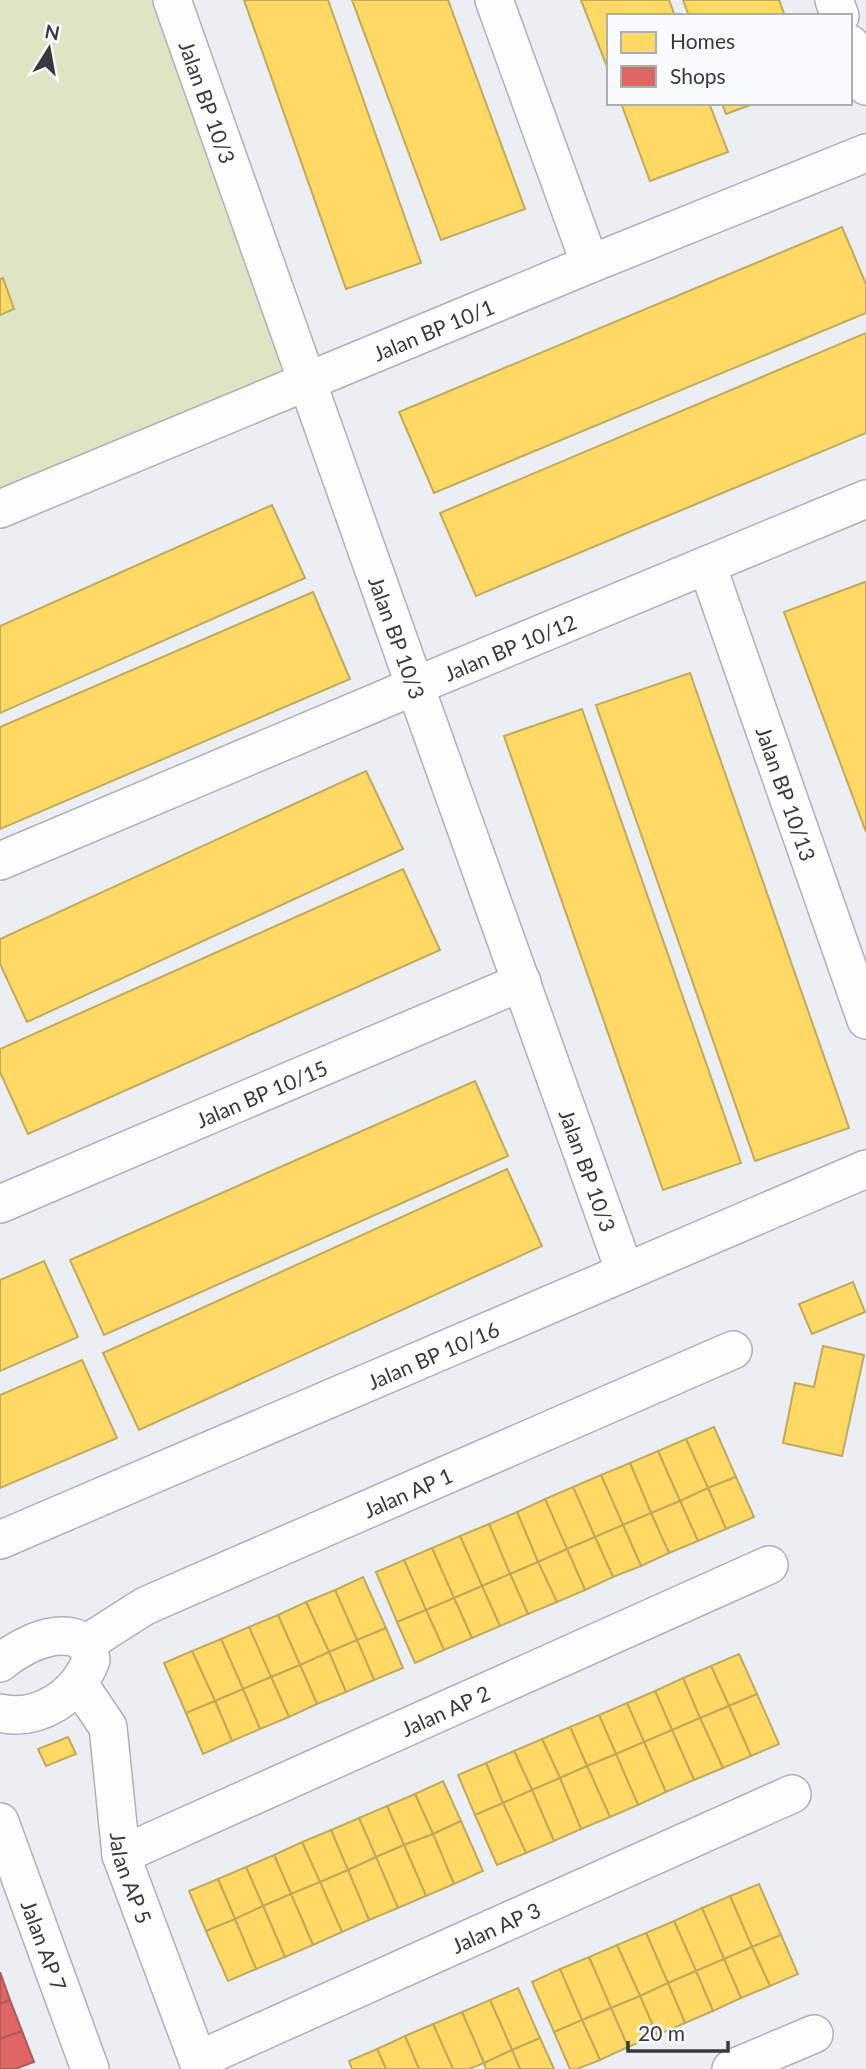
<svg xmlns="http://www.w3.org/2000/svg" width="866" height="2069" viewBox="0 0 866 2069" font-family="Lato,sans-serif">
  <rect width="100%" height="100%" fill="#ebeff4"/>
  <path fill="#dde5c5" d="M0 0H172L308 381 0 509Z"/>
  <g fill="#ffd966" stroke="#c3a95a" stroke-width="2">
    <path d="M244 0H328L421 263 346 289Z"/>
    <path d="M352 0H448L525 209 441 240Z"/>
    <path d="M581 0H669L675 16H609V72Z"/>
    <path d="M683 0H779L785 16H689Z"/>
    <path d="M621 103H709L728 152 650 181Z"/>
    <path d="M722 103H756L726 114Z"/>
    <path d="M842 227 866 284V313L434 493 399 412Z"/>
    <path d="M3 278 14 309 0 315V279Z"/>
    <path d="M866 333V433L476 596 440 513Z"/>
    <path d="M272 505 305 578 0 713V626Z"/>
    <path d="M865 582 866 583V832L784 612Z"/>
    <path d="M313 592 350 679 0 829V727Z"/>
    <path d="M690 673 849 1128 755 1161 596 705Z"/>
    <path d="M582 709 741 1163 663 1190 504 736Z"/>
    <path d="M366 771 403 849 27 1022 0 964V939Z"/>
    <path d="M403 869 440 950 28 1134 0 1072V1049Z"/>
    <path d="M475 1081 508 1156 104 1335 70 1260Z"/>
    <path d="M507 1169 542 1246 139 1430 103 1353Z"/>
    <path d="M44 1261 78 1337 0 1371V1280Z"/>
    <path d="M853 1282 865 1312 812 1334 799 1304Z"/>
    <path d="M823 1346 864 1355 842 1456 783 1443 795 1383 814 1387Z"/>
    <path d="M82 1360 117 1438 0 1488V1395Z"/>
    <path d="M714 1427 736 1477 708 1488 686 1439Z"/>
    <path d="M686 1439 708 1488 680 1501 658 1451Z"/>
    <path d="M658 1451 680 1501 651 1513 630 1463Z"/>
    <path d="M630 1463 651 1513 623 1525 601 1475Z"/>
    <path d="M601 1475 623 1525 595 1537 573 1487Z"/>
    <path d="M736 1477 754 1517 726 1529 708 1488Z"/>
    <path d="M573 1487 595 1537 567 1549 545 1499Z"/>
    <path d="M708 1488 726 1529 698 1541 680 1501Z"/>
    <path d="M545 1499 567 1549 538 1562 517 1512Z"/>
    <path d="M680 1501 698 1541 669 1553 651 1513Z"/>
    <path d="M517 1512 538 1562 510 1574 489 1524Z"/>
    <path d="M651 1513 669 1553 641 1566 623 1525Z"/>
    <path d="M489 1524 510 1574 482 1586 460 1536Z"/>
    <path d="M623 1525 641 1566 613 1577 595 1537Z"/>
    <path d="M460 1536 482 1586 454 1598 432 1548Z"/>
    <path d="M595 1537 613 1577 585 1590 567 1549Z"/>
    <path d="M432 1548 454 1598 426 1610 404 1560Z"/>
    <path d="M567 1549 585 1590 557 1602 538 1562Z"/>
    <path d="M404 1560 426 1610 397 1622 376 1572Z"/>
    <path d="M538 1562 557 1602 528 1614 510 1574Z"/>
    <path d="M510 1574 528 1614 500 1626 482 1586Z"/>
    <path d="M363 1577 386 1628 357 1640 335 1590Z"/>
    <path d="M482 1586 500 1626 472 1638 454 1598Z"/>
    <path d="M335 1590 357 1640 329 1652 306 1602Z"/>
    <path d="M454 1598 472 1638 444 1650 426 1610Z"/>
    <path d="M306 1602 329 1652 300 1665 278 1615Z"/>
    <path d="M426 1610 444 1650 415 1663 397 1622Z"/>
    <path d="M278 1615 300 1665 271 1677 249 1627Z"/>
    <path d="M249 1627 271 1677 243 1689 221 1639Z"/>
    <path d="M386 1628 403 1668 374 1680 357 1640Z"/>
    <path d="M221 1639 243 1689 215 1701 192 1651Z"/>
    <path d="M357 1640 374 1680 346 1692 329 1652Z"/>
    <path d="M192 1651 215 1701 186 1713 164 1663Z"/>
    <path d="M329 1652 346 1692 317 1704 300 1665Z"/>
    <path d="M739 1654 757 1694 729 1706 711 1666Z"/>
    <path d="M300 1665 317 1704 289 1717 271 1677Z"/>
    <path d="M711 1666 729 1706 700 1718 683 1678Z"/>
    <path d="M271 1677 289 1717 260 1729 243 1689Z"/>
    <path d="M683 1678 700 1718 672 1730 655 1691Z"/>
    <path d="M243 1689 260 1729 232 1741 215 1701Z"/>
    <path d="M655 1691 672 1730 644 1742 627 1703Z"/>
    <path d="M757 1694 779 1744 751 1756 729 1706Z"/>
    <path d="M215 1701 232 1741 203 1754 186 1713Z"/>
    <path d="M627 1703 644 1742 616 1754 599 1715Z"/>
    <path d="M729 1706 751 1756 723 1768 700 1718Z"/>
    <path d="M599 1715 616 1754 587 1766 570 1727Z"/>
    <path d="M700 1718 723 1768 694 1780 672 1730Z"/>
    <path d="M570 1727 587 1766 560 1778 542 1739Z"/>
    <path d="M672 1730 694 1780 666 1792 644 1742Z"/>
    <path d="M68 1737 76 1754 46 1766 38 1749Z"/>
    <path d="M542 1739 560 1778 532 1790 514 1751Z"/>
    <path d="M644 1742 666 1792 638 1805 616 1754Z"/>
    <path d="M514 1751 532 1790 503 1803 486 1763Z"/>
    <path d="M616 1754 638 1805 610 1817 587 1766Z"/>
    <path d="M486 1763 503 1803 475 1815 458 1775Z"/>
    <path d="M587 1766 610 1817 581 1829 560 1778Z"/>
    <path d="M560 1778 581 1829 554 1841 532 1790Z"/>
    <path d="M443 1781 461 1821 433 1834 415 1794Z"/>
    <path d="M532 1790 554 1841 526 1853 503 1803Z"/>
    <path d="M415 1794 433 1834 404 1845 387 1806Z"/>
    <path d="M503 1803 526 1853 497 1865 475 1815Z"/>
    <path d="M387 1806 404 1845 376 1857 359 1818Z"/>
    <path d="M359 1818 376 1857 348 1870 331 1830Z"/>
    <path d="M461 1821 483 1871 454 1884 433 1834Z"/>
    <path d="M331 1830 348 1870 320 1882 302 1842Z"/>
    <path d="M433 1834 454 1884 426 1896 404 1845Z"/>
    <path d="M302 1842 320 1882 291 1894 274 1855Z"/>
    <path d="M404 1845 426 1896 398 1908 376 1857Z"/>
    <path d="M274 1855 291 1894 263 1906 246 1867Z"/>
    <path d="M376 1857 398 1908 369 1920 348 1870Z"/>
    <path d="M246 1867 263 1906 235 1919 218 1879Z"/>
    <path d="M348 1870 369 1920 342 1932 320 1882Z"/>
    <path d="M218 1879 235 1919 206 1931 189 1891Z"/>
    <path d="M320 1882 342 1932 313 1945 291 1894Z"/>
    <path d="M759 1884 781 1935 752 1947 730 1896Z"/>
    <path d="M291 1894 313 1945 285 1957 263 1906Z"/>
    <path d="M730 1896 752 1947 724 1959 702 1908Z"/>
    <path d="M263 1906 285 1957 256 1969 235 1919Z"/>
    <path d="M702 1908 724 1959 696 1971 674 1921Z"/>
    <path d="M235 1919 256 1969 228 1981 206 1931Z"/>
    <path d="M674 1921 696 1971 668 1983 646 1933Z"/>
    <path d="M646 1933 668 1983 640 1996 617 1945Z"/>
    <path d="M781 1935 798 1974 770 1986 752 1947Z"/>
    <path d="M617 1945 640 1996 611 2008 589 1957Z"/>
    <path d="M752 1947 770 1986 741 1998 724 1959Z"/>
    <path d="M589 1957 611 2008 582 2020 560 1969Z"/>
    <path d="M724 1959 741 1998 713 2011 696 1971Z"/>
    <path d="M560 1969 582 2020 554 2032 532 1982Z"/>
    <path d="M696 1971 713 2011 685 2023 668 1983Z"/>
    <path d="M668 1983 685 2023 657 2035 640 1996Z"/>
    <path d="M518 1988 540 2038 512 2050 490 2000Z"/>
    <path d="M640 1996 657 2035 628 2047 611 2008Z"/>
    <path d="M490 2000 512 2050 484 2063 462 2012Z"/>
    <path d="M611 2008 628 2047 600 2060 582 2020Z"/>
    <path d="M462 2012 484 2063 469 2069H453L433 2024Z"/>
    <path d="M582 2020 600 2060 577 2069H570L554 2032Z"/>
    <path d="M433 2024 453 2069H419L405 2036Z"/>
    <path d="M405 2036 419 2069H386L377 2049Z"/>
    <path d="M540 2038 554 2069H520L512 2050Z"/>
    <path d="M377 2049 386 2069H352L349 2061Z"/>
    <path d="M512 2050 520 2069H486L484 2063Z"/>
  </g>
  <g fill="#e06666" stroke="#ad595a" stroke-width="2">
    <path d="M0 1972 10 2000 0 2004Z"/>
    <path d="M10 2000 22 2031 0 2039V2004Z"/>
    <path d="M22 2031 34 2062 15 2069H0V2039Z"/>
  </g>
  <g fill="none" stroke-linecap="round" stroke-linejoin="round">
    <defs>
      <g id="minor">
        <path id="s1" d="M172 0 415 686 625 1272"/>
        <path d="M494 0 590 264"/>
        <path d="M834 0 840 16"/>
        <path d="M850 44 866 86"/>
        <path id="s2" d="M0 509 590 264 866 153"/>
        <path id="s3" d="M707 565 866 1020"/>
        <path id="s4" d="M0 861 415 686 866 499"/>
        <path id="s5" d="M0 1204 522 982"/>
        <path id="s6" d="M0 1540 866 1169"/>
        <path id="s7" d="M87 1643 145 1606 733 1350"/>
        <path d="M0 1663C18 1648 47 1632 72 1637 77 1638 82 1641 87 1643L91 1660C77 1696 39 1722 0 1713"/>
        <path id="s8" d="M79 1684 108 1727 121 1855 201 2069"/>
        <path id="s9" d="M0 1822 90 2069"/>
        <path id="s10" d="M121 1855 769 1565"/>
        <path id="s11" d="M198 2060 792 1794"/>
        <path d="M731 2069 814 2034"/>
      </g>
    </defs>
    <use href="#minor" stroke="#aeb1b5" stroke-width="40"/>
    <use href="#minor" stroke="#fcfdfd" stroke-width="37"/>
  </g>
  <g text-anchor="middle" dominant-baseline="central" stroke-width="7" stroke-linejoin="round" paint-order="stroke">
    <g font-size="21" fill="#373a3d" stroke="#fafbfd">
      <text stroke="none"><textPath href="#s1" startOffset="108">Jalan BP 10/3</textPath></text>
      <text stroke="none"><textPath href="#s2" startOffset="469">Jalan BP 10/1</textPath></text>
      <text stroke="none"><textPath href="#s1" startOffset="676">Jalan BP 10/3</textPath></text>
      <text stroke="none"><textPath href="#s4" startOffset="553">Jalan BP 10/12</textPath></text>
      <text stroke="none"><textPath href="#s3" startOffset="242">Jalan BP 10/13</textPath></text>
      <text stroke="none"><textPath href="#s5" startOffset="284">Jalan BP 10/15</textPath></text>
      <text stroke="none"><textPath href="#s1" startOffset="1242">Jalan BP 10/3</textPath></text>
      <text stroke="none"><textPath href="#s6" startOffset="471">Jalan BP 10/16</textPath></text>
      <text stroke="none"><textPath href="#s7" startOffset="355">Jalan AP 1</textPath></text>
      <text stroke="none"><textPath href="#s10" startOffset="355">Jalan AP 2</textPath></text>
      <text stroke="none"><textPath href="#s8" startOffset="205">Jalan AP 5</textPath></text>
      <text stroke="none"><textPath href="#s11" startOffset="326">Jalan AP 3</textPath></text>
      <text stroke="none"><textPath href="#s9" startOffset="131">Jalan AP 7</textPath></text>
    </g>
  </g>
  <rect x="607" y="14" width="245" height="91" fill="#fafbfd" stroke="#acaeb0" stroke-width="2"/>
  <rect x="621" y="32" width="35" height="21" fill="#ffd966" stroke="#acaeb0" stroke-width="2"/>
  <text x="670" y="49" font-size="21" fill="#373a3d">Homes</text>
  <rect x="621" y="66" width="35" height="21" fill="#e06666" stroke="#acaeb0" stroke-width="2"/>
  <text x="670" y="84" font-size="21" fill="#373a3d">Shops</text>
  <g transform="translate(49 49) rotate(11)" stroke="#fafbfd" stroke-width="5" paint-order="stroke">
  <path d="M0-5L12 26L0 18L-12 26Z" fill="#373a3d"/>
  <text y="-10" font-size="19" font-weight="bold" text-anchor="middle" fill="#373a3d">N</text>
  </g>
  <path d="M628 2041v10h100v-10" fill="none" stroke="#373a3d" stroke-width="3.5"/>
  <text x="638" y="2041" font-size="21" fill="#373a3d" stroke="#fafbfd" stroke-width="5" paint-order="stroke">20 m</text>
</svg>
